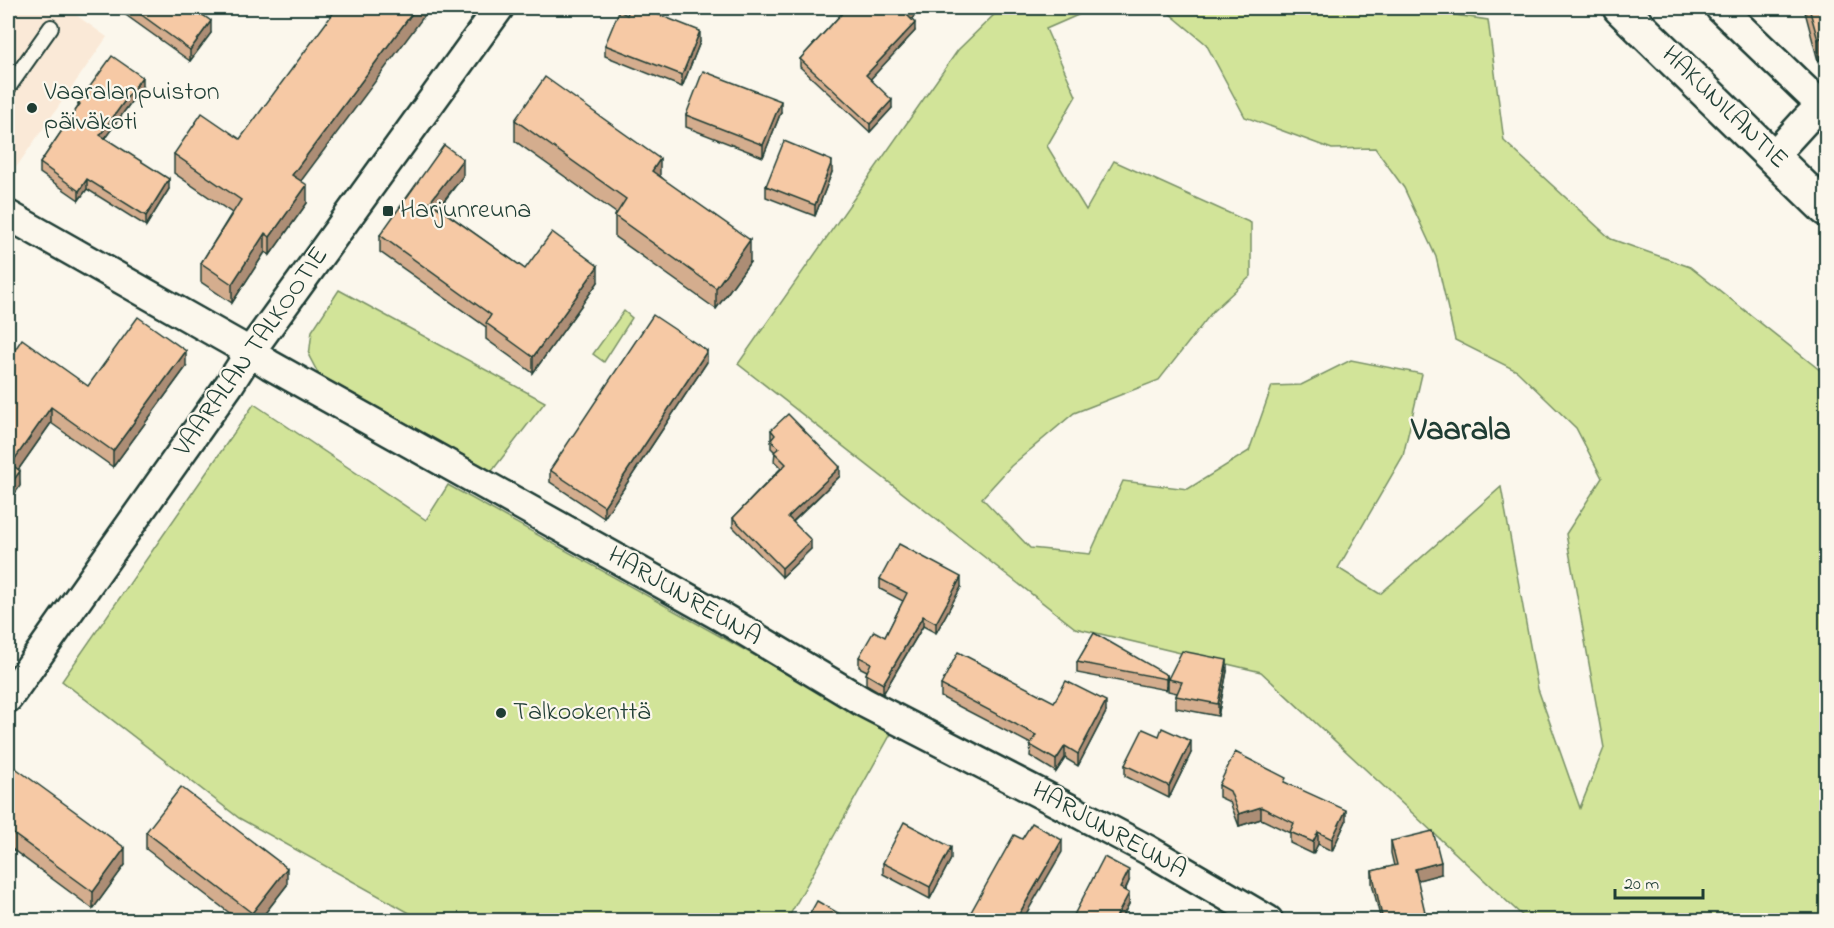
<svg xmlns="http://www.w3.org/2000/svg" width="1834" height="928" viewBox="0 0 1834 928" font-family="'Indie Flower',sans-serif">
  <rect width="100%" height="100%" fill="#fbf7ec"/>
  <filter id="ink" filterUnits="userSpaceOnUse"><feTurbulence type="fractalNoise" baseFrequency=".0167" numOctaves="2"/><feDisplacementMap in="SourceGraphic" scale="12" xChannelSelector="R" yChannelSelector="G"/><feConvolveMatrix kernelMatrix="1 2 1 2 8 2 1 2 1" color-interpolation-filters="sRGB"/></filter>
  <g filter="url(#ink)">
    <path fill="#fae9d7" d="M8 8H66L107 37 8 179Z"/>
    <g fill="#d2e499" stroke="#789066" stroke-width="1.5">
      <path d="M1001 8H1094L1046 29 1076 96 1047 146 1086 210 1114 161 1251 223V276L1213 311 1159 380 1074 413 1011 466 982 498 1030 548 1090 554 1123 481 1188 489 1249 451 1272 386 1301 385 1351 360 1422 374 1403 456 1338 568 1380 594 1501 487 1538 689 1580 808 1604 748 1566 534 1602 478 1576 428 1517 371 1455 340 1436 257 1404 188 1375 148 1332 149 1245 117 1206 44 1163 8H1409L1488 20 1504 141 1611 239 1690 267 1826 375V920H1527L1261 672 1075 628 738 364 958 50Z"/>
      <path d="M339 290 545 402 492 471 319 375 309 356 312 331Z"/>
      <path d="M624 311 632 318 604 362 593 354Z"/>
      <path d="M254 404 426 520 448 485 892 732 787 920H422L239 818 62 681Z"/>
    </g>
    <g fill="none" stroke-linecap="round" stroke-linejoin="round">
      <defs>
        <path id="service" d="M8 88 51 27"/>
        <g id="minor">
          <path d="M1720 8 1821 105"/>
          <path d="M1773 156 1805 121 1826 100"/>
          <path d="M8 215 250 352 270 365 720 616 865 703 1074 811 1148 850 1268 920"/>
          <path d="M8 698 229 385 250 352 499 8"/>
        </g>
        <path id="secondary" d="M1620 8 1826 209"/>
      </defs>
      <use href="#service" stroke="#1f3d34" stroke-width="18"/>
      <use href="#minor" stroke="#1f3d34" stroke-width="33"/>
      <use href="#secondary" stroke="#1f3d34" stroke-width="38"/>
      <use href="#service" stroke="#fbf7ec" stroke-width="14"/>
      <use href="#minor" stroke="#fbf7ec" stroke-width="28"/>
      <use href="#secondary" stroke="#fbf7ec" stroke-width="33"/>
    </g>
    <g fill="#d4ad8e" stroke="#1f3d34" stroke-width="1.5">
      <path d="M116 8H199L211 33 190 61Z"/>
      <path d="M840 8H922L911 19 915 31 870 79 892 108 870 132 800 67V59L844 11Z"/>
      <path d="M1804 8H1827V53L1818 61Z"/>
      <path d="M627 15 700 42 682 87 605 56V45Z"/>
      <path d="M142 87 105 138 169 189 146 226 87 189 79 200 40 173V163L78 107V103Z"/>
      <path d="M781 112 763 157 686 127V115Z"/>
      <path d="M515 120 660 176 750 262 716 309 615 237V216L616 213 515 141Z"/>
      <path d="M174 154 301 181 307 203 270 255 265 252 232 303 201 282V263L232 213 174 173Z"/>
      <path d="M832 172 815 216 766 197V186Z"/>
      <path d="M463 176 439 208 525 269 598 282 533 373 486 339V327L380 252V235Z"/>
      <path d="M8 360 88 386 186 367 113 467 51 423 18 470 20 486Z"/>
      <path d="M707 362 604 518 550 482V470Z"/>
      <path d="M771 430 840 476 793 522 811 549 782 577 733 527V518L781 468 774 461 775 452 771 448Z"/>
      <path d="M880 579 961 587 936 633 923 626 883 694 866 684V674L867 671 859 667V657L885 637 903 601 880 589Z"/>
      <path d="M1077 662 1167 675V687L1166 690 1077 673Z"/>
      <path d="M1227 671 1218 716 1176 708V696L1177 693 1168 691V679Z"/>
      <path d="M941 685 1054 702 1106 712 1078 766 1065 758 1056 772 1030 756 1031 744 941 697Z"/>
      <path d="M1191 753 1169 798 1125 776V765Z"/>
      <path d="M8 768 125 865 93 909 8 846Z"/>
      <path d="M1286 783 1346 821 1332 851 1318 844 1313 854 1290 843V833L1261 819 1239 826 1230 802 1219 797V785Z"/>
      <path d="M146 832 287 885 259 921H240L146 849Z"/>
      <path d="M1391 841 1441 874 1417 880 1425 921H1381L1372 883V871L1394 866 1391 853Z"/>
      <path d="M951 859 930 899 883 874V863Z"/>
      <path d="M1129 881 1125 891 1129 904 1120 921H1074V915Z"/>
    </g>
    <g fill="#ac8d74" stroke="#1f3d34" stroke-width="1.5">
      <path d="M8 8H18L8 23Z"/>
      <path d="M416 8H430L292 193V175Z"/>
      <path d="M914 8H922L907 24V15Z"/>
      <path d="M211 21V33L190 61V50Z"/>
      <path d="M915 23V31L866 84V75Z"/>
      <path d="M700 31V42L682 87V75Z"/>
      <path d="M1827 31V53L1818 61V40Z"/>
      <path d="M142 77V87L100 145V135Z"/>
      <path d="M892 100V108L870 132V124Z"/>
      <path d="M781 101V112L763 157V145Z"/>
      <path d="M463 159V176L430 218V202Z"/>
      <path d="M660 159V181L652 171Z"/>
      <path d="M832 161V172L815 216V205Z"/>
      <path d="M87 179V189L79 200V191Z"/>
      <path d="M169 179V189L146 226V216Z"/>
      <path d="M307 185V203L270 255V237Z"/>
      <path d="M265 233V252L232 303V284Z"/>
      <path d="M750 240V262L716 309V288Z"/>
      <path d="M598 266V282L533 373V357Z"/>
      <path d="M186 351V367L113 467V451Z"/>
      <path d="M707 351V362L604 518V506Z"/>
      <path d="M51 407V423L11 480V464Z"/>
      <path d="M840 467V476L788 526V517Z"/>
      <path d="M20 471V486L8 504V488Z"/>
      <path d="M811 540V549L782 577V568Z"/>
      <path d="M961 577V587L936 633V623Z"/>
      <path d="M923 616V626L883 694V684Z"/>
      <path d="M1227 660V671L1218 716V704Z"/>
      <path d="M1167 675V687L1166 690V679Z"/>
      <path d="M1106 701V712L1078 766V754Z"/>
      <path d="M1191 741V753L1169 798V786Z"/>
      <path d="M1065 746V758L1056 772V760Z"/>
      <path d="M1261 807V819L1239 826V814Z"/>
      <path d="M1346 810V821L1332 851V839Z"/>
      <path d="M1318 832V844L1313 854V842Z"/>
      <path d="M1062 840V852L1022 921H1015Z"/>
      <path d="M951 847V859L930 899V887Z"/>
      <path d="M125 848V865L93 909V892Z"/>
      <path d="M1441 862V874L1415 881V869Z"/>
      <path d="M287 868V885L259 921H252V913Z"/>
      <path d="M1129 870V881L1120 900V888Z"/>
      <path d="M1129 893V904L1120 921H1114Z"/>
      <path d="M1425 912V921H1391Z"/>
    </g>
    <g fill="#f6c9a5" stroke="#1f3d34" stroke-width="1.5">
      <path d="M132 8H199L202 10 200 13 211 21 190 50Z"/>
      <path d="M337 8H416L292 175 307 185 270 237 265 233 232 284 201 263 241 200 174 154 202 113 240 139Z"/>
      <path d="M630 8H642L700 31 682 75 605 45 619 11 627 15Z"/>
      <path d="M847 8H914L907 15 915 23 866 75 892 100 870 124 800 59Z"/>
      <path d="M1809 8H1827V31L1818 40Z"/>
      <path d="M112 56 142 77 100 135 169 179 146 216 87 179 79 191 40 163 80 104 78 103Z"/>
      <path d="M703 71 781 101 763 145 686 115Z"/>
      <path d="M545 77 660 159 652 171 750 240 716 288 615 216 626 199 515 120Z"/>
      <path d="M784 141 832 161 815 205 766 186Z"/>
      <path d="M444 145 463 159 430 202 525 269 552 232 598 266 533 357 486 323 491 315 380 235Z"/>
      <path d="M653 315 707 351 604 506 550 470Z"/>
      <path d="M138 317 186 351 113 451 51 407 11 464 20 471 8 488V360L22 339 88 386Z"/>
      <path d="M788 414 840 467 788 517 811 540 782 568 733 518 786 464 774 452 779 448 771 440 775 435 771 430Z"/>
      <path d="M899 544 961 577 936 623 923 616 883 684 866 674 871 663 859 657 874 631 885 637 907 593 880 579Z"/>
      <path d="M1094 633 1167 675 1166 679 1077 662Z"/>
      <path d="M1182 651 1227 660 1218 704 1176 696 1182 682 1168 679Z"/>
      <path d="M958 652 1054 702 1066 681 1106 701 1078 754 1065 746 1056 760 1030 745 1036 735 941 685Z"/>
      <path d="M1162 728 1191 741 1169 786 1125 765 1143 729 1159 736Z"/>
      <path d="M1235 752 1286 778 1284 782 1346 810 1332 839 1318 832 1313 842 1290 832 1294 823 1261 807 1239 814 1230 791 1219 785Z"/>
      <path d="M10 764 125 848 93 892 8 830V768Z"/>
      <path d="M181 787 287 868 252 913 146 832Z"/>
      <path d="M904 822 951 847 930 887 883 863Z"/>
      <path d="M1032 823 1062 840 1015 921H966L1014 835 1022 839Z"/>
      <path d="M1433 831 1441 862 1415 869 1425 912 1391 921H1383L1372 871 1397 865 1391 841Z"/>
      <path d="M1104 857 1129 870 1120 888 1129 893 1114 921H1085L1074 915Z"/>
      <path d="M817 901 852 921H806Z"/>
    </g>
  </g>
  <g fill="#1f3d34" stroke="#fbf7ec" stroke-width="2">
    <circle cx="32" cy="108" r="6"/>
    <rect x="382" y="205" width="12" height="12" rx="3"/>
    <circle cx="501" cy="713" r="6"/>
  </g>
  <g text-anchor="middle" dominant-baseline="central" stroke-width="4.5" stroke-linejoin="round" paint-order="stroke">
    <g font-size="26" fill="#1f3d34" stroke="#fbf7ec" text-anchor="start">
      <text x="44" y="93">Vaaralanpuiston<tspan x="44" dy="30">päiväkoti</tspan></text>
      <text x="400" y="211">Harjunreuna</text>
      <text x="513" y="713">Talkookenttä</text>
    </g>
    <g font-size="26" fill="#1f3d34" stroke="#fbf7ec">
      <text transform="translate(1724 108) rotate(44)">HAKUNILANTIE</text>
      <text transform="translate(252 352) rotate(-55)">VAARALAN TALKOOTIE</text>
      <text transform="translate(684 597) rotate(30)">HARJUNREUNA</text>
      <text transform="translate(1109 831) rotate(29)">HARJUNREUNA</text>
    </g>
    <g font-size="32" font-weight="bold" fill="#1f3d34" stroke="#fbf7ec">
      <text x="1461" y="431">Vaarala</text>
    </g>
  </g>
  <rect width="1834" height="928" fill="none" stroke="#fbf7ec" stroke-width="30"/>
  <rect x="15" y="15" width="1804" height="898" fill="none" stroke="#1f3d34" stroke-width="2" filter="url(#ink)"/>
  <path d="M1615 889v9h88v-9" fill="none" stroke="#1f3d34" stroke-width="3"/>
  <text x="1624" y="889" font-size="18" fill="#1f3d34" stroke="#fbf7ec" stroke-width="4.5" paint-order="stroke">20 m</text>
</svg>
